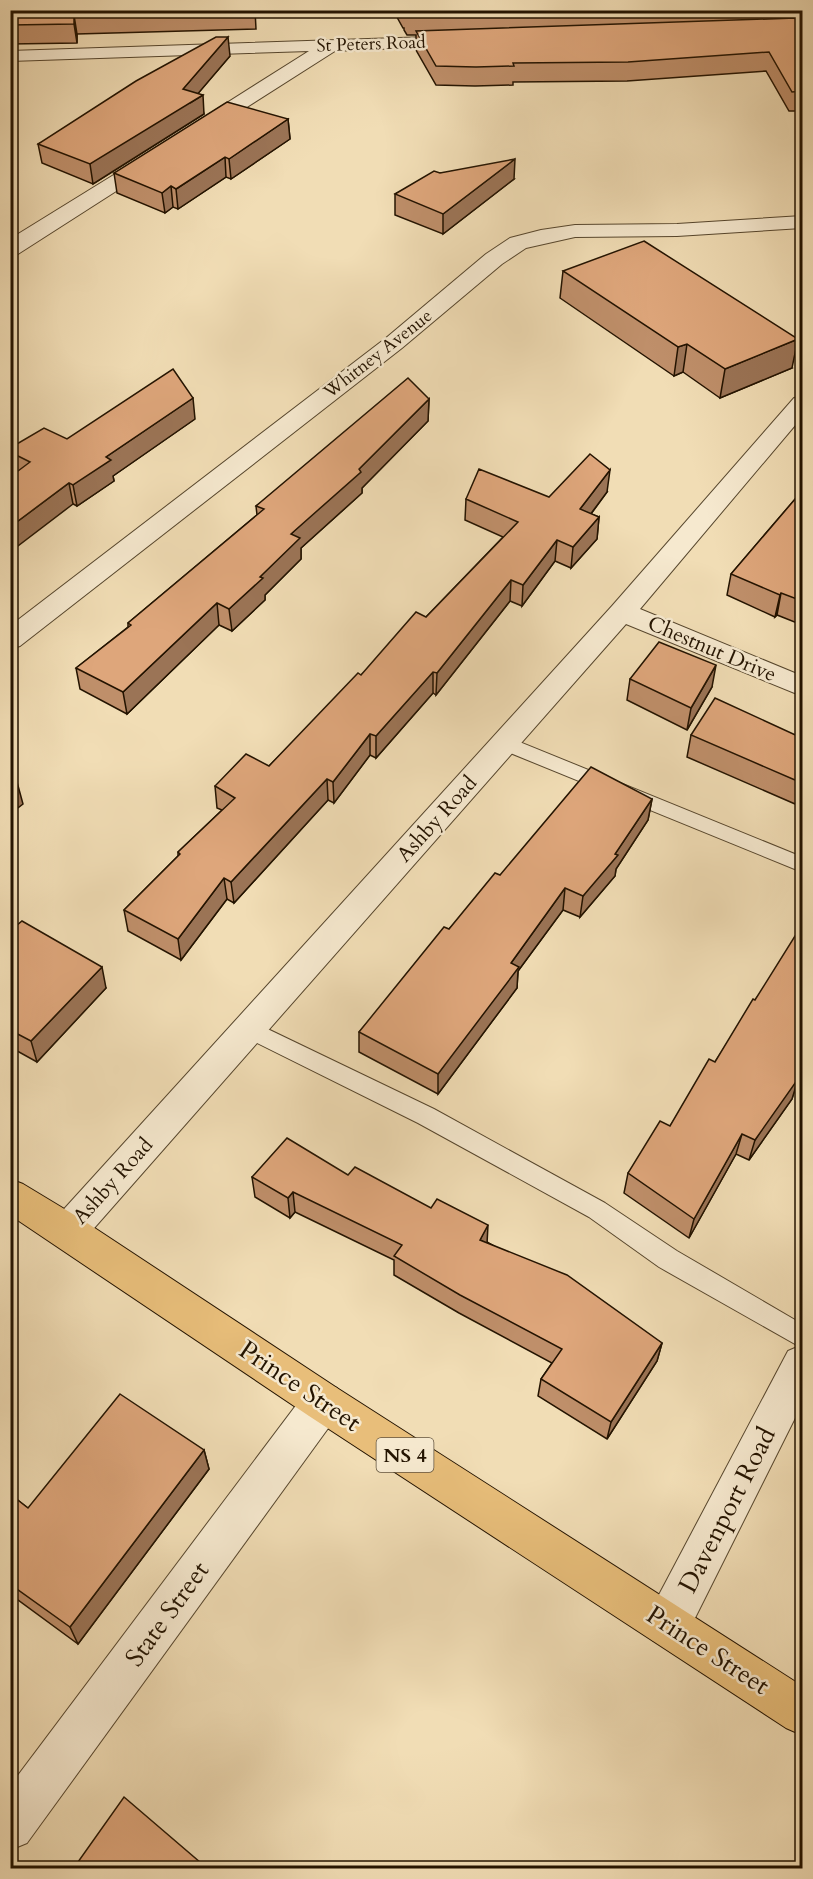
<svg xmlns="http://www.w3.org/2000/svg" width="813" height="1879" viewBox="0 0 813 1879" font-family="Cardo,serif">
  <rect width="100%" height="100%" fill="#f1ddb5"/>
  <filter id="stains"><feTurbulence type="fractalNoise" baseFrequency=".00333" numOctaves="4"/><feColorMatrix values="0 0 0 0 .2 0 0 0 0 .09 0 0 0 0 .02 0 0 0 .5 -.17"/></filter>
  <radialGradient id="worn" r=".72"><stop offset=".6" stop-color="#630" stop-opacity="0"/><stop offset="1" stop-color="#630" stop-opacity=".3"/></radialGradient>
  <g fill="none" stroke-linecap="round" stroke-linejoin="round">
    <defs>
      <g id="service">
        <path d="M505 736 802 857V872L498 748 496 743 498 738Z"/>
        <path d="M249 1020 434 1109 605 1203 677 1251 802 1324V1348L659 1267 589 1217 418 1123 241 1035 238 1029 241 1023Z"/>
      </g>
      <g id="minor">
        <path d="M459 36 465 37 468 41 465 45 335 51 206 133 199 135 189 129 192 125 309 51 10 61V51Z"/>
        <path d="M153 153 160 155 163 159 160 163 18 254 10 255V239L146 155Z"/>
        <path d="M802 396V417L640 609 802 676V696L626 624 81 1243 68 1248 55 1243 49 1231 55 1219 612 606 794 398Z"/>
        <path d="M802 1345V1404L684 1640 668 1646 652 1640 646 1624 652 1608 788 1351Z"/>
        <path d="M323 1383 337 1388 343 1402 337 1416 27 1843 10 1850V1786L309 1388Z"/>
      </g>
      <path id="tertiary" d="M802 216V228L677 236 575 237 526 248 502 264 402 348 20 646 10 649V626L386 338 486 254 510 238 541 230 575 225 677 224Z"/>
      <path id="primary" d="M10 1179 23 1184 81 1219 337 1388 802 1686V1735L786 1728 309 1416 10 1215Z"/>
    </defs>
    <use href="#service" stroke="#56462d" stroke-width="2"/>
    <use href="#minor" stroke="#56462d" stroke-width="2"/>
    <use href="#tertiary" stroke="#56462d" stroke-width="2"/>
    <use href="#primary" stroke="#231300" stroke-width="2"/>
    <use href="#service" fill="#f6e9cf" fill-rule="evenodd"/>
    <use href="#minor" fill="#f6e9cf" fill-rule="evenodd"/>
    <use href="#tertiary" fill="#f6e9cf" fill-rule="evenodd"/>
    <use href="#primary" fill="#e8be7a" fill-rule="evenodd"/>
  </g>
  <g fill="#bf8f6a" stroke="#231300" stroke-width="1.5">
    <path d="M10 10H255L256 29 77 34V43L10 44Z"/>
    <path d="M393 10H786L785 18 802 29V111H789L766 71 627 81 513 82V85L475 86 436 85 416 50V35H407L404 30V28H403Z"/>
    <path d="M230 56 198 93 204 114 93 184 42 163 38 144Z"/>
    <path d="M288 119 290 139 231 179 226 177 178 209 173 207 165 213 117 193 114 173Z"/>
    <path d="M440 173 514 179 443 234 395 215V194Z"/>
    <path d="M563 271 792 368 720 398 683 372 674 376 560 298Z"/>
    <path d="M429 399 428 421 362 488V493L301 548V559L265 595V600L232 631 219 625 127 714 80 689 76 668 128 627V623L257 515 256 506Z"/>
    <path d="M195 419 113 476 114 481 77 506 12 471 10 466V448Z"/>
    <path d="M802 491V625L777 615 775 617 727 595 731 574Z"/>
    <path d="M607 492 591 514 599 517 597 539 571 568 555 561 522 606 510 601 436 695 433 693 376 758 370 755 334 803 328 800 234 903 227 899 181 960 128 931 124 910 178 856V852L222 810 217 808 215 786 269 766 361 675 426 617 503 537 465 520 466 499 549 497Z"/>
    <path d="M630 679 712 687 687 730 627 700Z"/>
    <path d="M691 735 802 738V807L687 757Z"/>
    <path d="M652 799 648 820 616 869 615 876 580 917 563 910 518 971 517 988 438 1094 359 1052V1032L449 929 500 875Z"/>
    <path d="M10 931 106 988 37 1062 10 1047Z"/>
    <path d="M802 939V1067L792 1099 749 1160 736 1154 689 1238 624 1193 628 1173 670 1126 715 1062 755 1000Z"/>
    <path d="M348 1175 487 1242 662 1343 657 1361 607 1439 538 1396 541 1379 552 1363 459 1313 394 1275V1260L295 1212 290 1218 255 1197 252 1177Z"/>
    <path d="M204 1450 209 1469 78 1644 10 1594V1494L28 1508Z"/>
  </g>
  <g fill="#9b7456" stroke="#231300" stroke-width="1.5">
    <path d="M74 15 77 34V43L74 24Z"/>
    <path d="M228 37 230 56 190 103 203 95 204 114 93 184 90 164 183 89Z"/>
    <path d="M288 119 290 139 231 179 229 159Z"/>
    <path d="M225 157 226 177 178 209 176 189Z"/>
    <path d="M515 159 514 179 443 234V214Z"/>
    <path d="M171 186 173 207 165 213 162 193Z"/>
    <path d="M798 339 792 368 720 398 725 369Z"/>
    <path d="M687 344 683 372 674 376 678 347Z"/>
    <path d="M193 398 195 419 113 476 114 481 77 506 73 485 106 457Z"/>
    <path d="M429 399 428 421 362 488V493L301 548V559L265 595V600L232 631 229 609 260 577 291 534 359 469Z"/>
    <path d="M610 470 607 492 578 531 580 509Z"/>
    <path d="M69 483 73 504 10 552V527Z"/>
    <path d="M599 517 597 539 571 568 573 547Z"/>
    <path d="M557 540 555 561 522 606 523 585Z"/>
    <path d="M511 580 510 601 436 695 437 673Z"/>
    <path d="M781 593 777 615 775 617 780 595Z"/>
    <path d="M217 603 219 625 127 714 123 692Z"/>
    <path d="M716 665 712 687 687 730 691 708Z"/>
    <path d="M433 672V693L376 758V736Z"/>
    <path d="M370 734V755L334 803 333 782Z"/>
    <path d="M327 779 328 800 234 903 231 882Z"/>
    <path d="M17 782 23 804 10 814V788Z"/>
    <path d="M652 799 648 820 616 869 615 876 580 917 583 896 615 854Z"/>
    <path d="M224 878 227 899 181 960 178 939Z"/>
    <path d="M565 888 563 910 518 971 517 988 438 1094V1074L511 963Z"/>
    <path d="M102 967 106 988 37 1062 31 1041Z"/>
    <path d="M802 1066 792 1099 749 1160 755 1140Z"/>
    <path d="M742 1134 736 1154 689 1238 694 1219Z"/>
    <path d="M293 1192 295 1212 290 1218 288 1198Z"/>
    <path d="M488 1225 487 1244 480 1240Z"/>
    <path d="M662 1343 657 1361 607 1439 611 1422Z"/>
    <path d="M204 1450 209 1469 78 1644 70 1627Z"/>
  </g>
  <g fill="#dea67b" stroke="#231300" stroke-width="1.5">
    <path d="M10 10H237L74 15V24L10 25Z"/>
    <path d="M406 10H588L407 17 404 11Z"/>
    <path d="M796 18 802 29V91L792 92 769 52 628 62 513 63 514 66 476 67 436 66 416 31Z"/>
    <path d="M216 37H228L183 89 203 95 90 164 38 144 136 81Z"/>
    <path d="M227 102 288 119 229 159 225 157 176 189 171 186 162 193 114 173Z"/>
    <path d="M515 159 443 214 395 194 434 171 440 173Z"/>
    <path d="M644 241 798 339 725 369 687 344 678 347 563 271Z"/>
    <path d="M173 369 193 398 106 457 111 460 73 485 69 483 10 527V477L30 462 10 452V448L44 428 67 439Z"/>
    <path d="M408 378 429 399 359 469 361 472 291 534 300 538 260 577 263 578 229 609 217 603 123 692 76 668 131 625 128 623 264 509 256 506Z"/>
    <path d="M590 454 610 470 580 509 599 517 573 547 557 540 523 585 511 580 437 673 433 672 376 736 370 734 333 782 327 779 231 882 224 878 178 939 124 910 180 854 178 852 235 798 215 786 246 754 269 766 358 673 361 675 416 612 426 617 518 522 466 499 479 469 549 497Z"/>
    <path d="M802 491V601L781 593 780 595 731 574Z"/>
    <path d="M659 642 716 665 691 708 630 679Z"/>
    <path d="M715 698 802 738V783L691 735Z"/>
    <path d="M591 767 652 799 615 854 618 855 583 896 565 888 511 963 519 967 438 1074 359 1032 444 927 449 929 495 873 500 875Z"/>
    <path d="M10 778 17 782 10 788Z"/>
    <path d="M22 921 102 967 31 1041 10 1030V931Z"/>
    <path d="M795 936 802 940V939V1066L798 1079 755 1140 742 1134 694 1219 628 1173 660 1121 670 1126 709 1059 715 1062 753 999 755 1000Z"/>
    <path d="M287 1138 348 1175 355 1167 431 1208 437 1199 488 1225 480 1240 567 1275 662 1343 611 1422 541 1379 562 1349 460 1295 394 1256 402 1245 293 1192 288 1198 252 1177Z"/>
    <path d="M120 1394 204 1450 70 1627 10 1584V1494L28 1508Z"/>
    <path d="M124 1797 208 1869H73Z"/>
  </g>
  <g text-anchor="middle" dominant-baseline="central" stroke-width="5" stroke-linejoin="round" paint-order="stroke">
    <g font-size="18" fill="#231300" stroke="#f6e9cf">
      <text transform="translate(371 44) rotate(-2)">St Peters Road</text>
      <text transform="translate(378 354) rotate(-38)">Whitney Avenue</text>
    </g>
    <rect fill="#f6e9cf" stroke="#62533e" stroke-width="1.5" x="376.5" y="1438" width="57" height="34" rx="4.5"/>
    <g font-size="20" font-weight="bold" fill="#231300">
      <text x="405" y="1455">NS 4</text>
    </g>
    <g font-size="21" fill="#231300" stroke="#f6e9cf">
      <text transform="translate(712 649) rotate(23)">Chestnut Drive</text>
      <text transform="translate(437 819) rotate(-48)">Ashby Road</text>
      <text transform="translate(113 1181) rotate(-48)">Ashby Road</text>
    </g>
    <g font-size="26" fill="#231300" stroke="#f6e9cf">
      <text transform="translate(300 1386) rotate(34)">Prince Street</text>
      <text transform="translate(727 1510) rotate(-63)">Davenport Road</text>
      <text transform="translate(167 1614) rotate(-54)">State Street</text>
      <text transform="translate(708 1650) rotate(33)">Prince Street</text>
    </g>
  </g>
  <rect width="813" height="1879" fill="none" stroke="#f1ddb5" stroke-width="36"/>
  <rect x="12" y="12" width="789" height="1855" fill="none" stroke="#231300" stroke-width="3"/>
  <rect x="18" y="18" width="777" height="1843" fill="none" stroke="#231300" stroke-width="1.5"/>
  <rect width="100%" height="100%" filter="url(#stains)"/>
  <rect width="100%" height="100%" fill="url(#worn)"/>
</svg>
